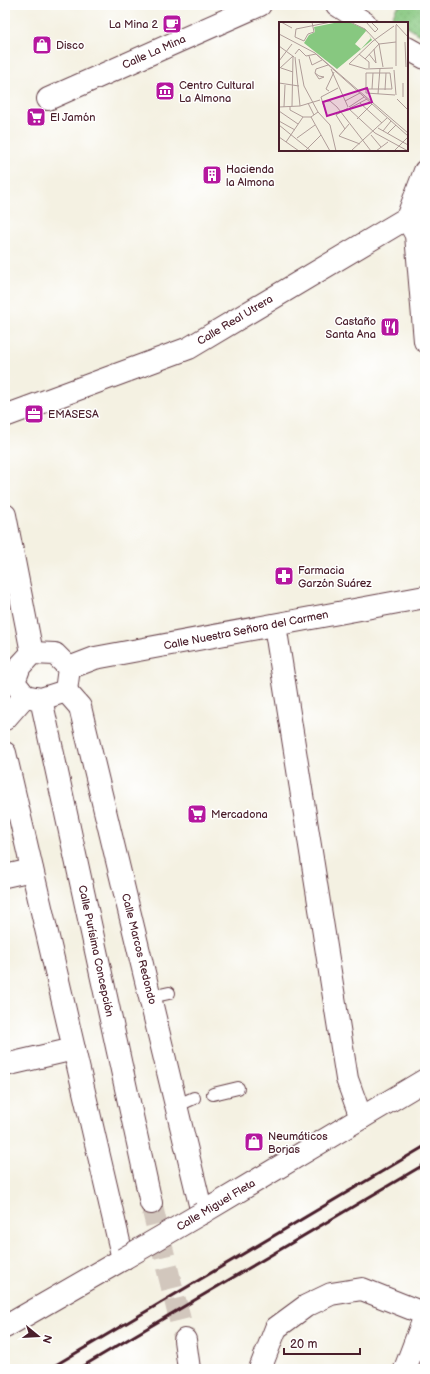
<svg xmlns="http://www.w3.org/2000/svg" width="430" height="1374" viewBox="0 0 430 1374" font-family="'Balsamiq Sans',sans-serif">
  <defs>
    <pattern id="grass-dots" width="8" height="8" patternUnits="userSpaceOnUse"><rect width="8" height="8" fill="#87c880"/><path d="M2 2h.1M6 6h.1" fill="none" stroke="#76ab6f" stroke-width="1.8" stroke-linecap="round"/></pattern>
  </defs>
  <rect width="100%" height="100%" fill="#fff"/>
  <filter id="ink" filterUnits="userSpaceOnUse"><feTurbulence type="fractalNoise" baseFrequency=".025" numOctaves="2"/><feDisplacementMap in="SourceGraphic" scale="8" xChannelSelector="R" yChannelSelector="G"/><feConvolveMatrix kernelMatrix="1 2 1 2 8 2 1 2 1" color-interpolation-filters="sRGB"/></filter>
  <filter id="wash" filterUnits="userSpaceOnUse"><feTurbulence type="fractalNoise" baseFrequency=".012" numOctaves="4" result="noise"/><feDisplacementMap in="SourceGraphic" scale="16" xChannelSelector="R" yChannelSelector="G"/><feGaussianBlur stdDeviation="0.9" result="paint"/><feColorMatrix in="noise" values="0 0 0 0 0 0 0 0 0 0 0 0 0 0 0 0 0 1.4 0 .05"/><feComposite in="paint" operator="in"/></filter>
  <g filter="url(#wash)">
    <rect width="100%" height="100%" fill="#f4f1e2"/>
    <path fill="url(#grass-dots)" stroke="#687456" d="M401 5H424L425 38 407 27V23H400L392 18 396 8Z"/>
  </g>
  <g filter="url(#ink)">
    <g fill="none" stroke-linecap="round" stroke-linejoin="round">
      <path stroke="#d2c7bd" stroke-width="22" stroke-dasharray="22 11" stroke-linecap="butt" d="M151 1203 185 1340"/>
      <defs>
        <g id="lane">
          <path d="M151 997 169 993"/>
          <path d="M213 1094 238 1088"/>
          <path d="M176 1106 194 1098"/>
        </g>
        <g id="street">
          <path d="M337 5 365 23"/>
          <path d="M407 48 425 58"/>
          <path d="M48 99 260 5"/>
          <path d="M407 218 416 235 425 341"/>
          <path d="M5 515 32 653"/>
          <path d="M275 625 347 1079 361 1118"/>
          <path d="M66 691 80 707 202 1213"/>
          <path d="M5 719 25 696"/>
          <path d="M5 753 123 1259"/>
          <path d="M5 876 32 870"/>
          <path d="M5 1065 74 1049"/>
          <path d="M260 1369 276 1328 306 1306 331 1294 362 1289 425 1314"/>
          <path d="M405 1369 425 1316"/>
        </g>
        <g id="secondary">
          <path d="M5 416 189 348 407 218 425 171"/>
          <path d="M32 653 55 654 69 668 66 691 41 699 25 696 14 682 20 666Z"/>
          <path d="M69 668 95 658 425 597"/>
          <path d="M41 699 151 1203"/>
          <path d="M202 1213 425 1080"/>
          <path d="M5 1327 123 1259"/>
          <path d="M185 1340 189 1369"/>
        </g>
      </defs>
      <use href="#lane" stroke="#643e46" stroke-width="14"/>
      <use href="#street" stroke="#643e46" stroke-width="24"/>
      <use href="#secondary" stroke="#643e46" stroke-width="24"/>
      <use href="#lane" stroke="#fff" stroke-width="12"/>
      <use href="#street" stroke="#fff" stroke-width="22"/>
      <use href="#secondary" stroke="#fff" stroke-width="22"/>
      <g stroke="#4a1f2b" stroke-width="3">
        <path d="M49 1369 425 1146"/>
        <path d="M78 1369 425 1164"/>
      </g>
      <defs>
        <path id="secondary-bridge" d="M123 1259 202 1213"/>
      </defs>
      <use href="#secondary-bridge" stroke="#643e46" stroke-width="24" stroke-linecap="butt"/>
      <use href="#secondary-bridge" stroke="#fff" stroke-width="22"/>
    </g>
  </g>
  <defs>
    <symbol id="cafe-square" viewBox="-11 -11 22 22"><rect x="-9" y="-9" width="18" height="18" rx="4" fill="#b5179e" stroke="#fff"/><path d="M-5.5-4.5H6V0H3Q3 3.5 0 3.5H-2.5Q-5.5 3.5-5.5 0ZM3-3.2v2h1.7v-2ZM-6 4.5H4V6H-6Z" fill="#fff"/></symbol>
    <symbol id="shop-square" viewBox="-11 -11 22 22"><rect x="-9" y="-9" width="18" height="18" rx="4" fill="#b5179e" stroke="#fff"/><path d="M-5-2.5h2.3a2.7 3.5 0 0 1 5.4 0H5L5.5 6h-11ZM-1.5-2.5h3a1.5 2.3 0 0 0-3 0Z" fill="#fff"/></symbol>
    <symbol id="museum-square" viewBox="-11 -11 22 22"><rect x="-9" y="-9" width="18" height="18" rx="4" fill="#b5179e" stroke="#fff"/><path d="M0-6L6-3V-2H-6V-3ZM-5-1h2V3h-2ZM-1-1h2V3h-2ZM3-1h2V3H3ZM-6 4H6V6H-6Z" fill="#fff"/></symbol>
    <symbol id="supermarket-square" viewBox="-11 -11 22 22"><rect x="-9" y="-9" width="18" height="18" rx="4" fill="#b5179e" stroke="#fff"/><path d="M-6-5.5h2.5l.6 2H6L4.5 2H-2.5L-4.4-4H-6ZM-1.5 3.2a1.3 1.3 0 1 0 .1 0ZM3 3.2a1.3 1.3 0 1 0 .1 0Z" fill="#fff"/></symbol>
    <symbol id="building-square" viewBox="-11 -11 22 22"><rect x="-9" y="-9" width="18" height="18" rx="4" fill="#b5179e" stroke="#fff"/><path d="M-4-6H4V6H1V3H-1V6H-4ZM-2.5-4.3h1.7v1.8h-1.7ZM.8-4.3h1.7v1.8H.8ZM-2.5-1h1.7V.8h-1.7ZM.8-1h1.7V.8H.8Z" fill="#fff"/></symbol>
    <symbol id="restaurant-square" viewBox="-11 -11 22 22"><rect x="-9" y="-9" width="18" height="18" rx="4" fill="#b5179e" stroke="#fff"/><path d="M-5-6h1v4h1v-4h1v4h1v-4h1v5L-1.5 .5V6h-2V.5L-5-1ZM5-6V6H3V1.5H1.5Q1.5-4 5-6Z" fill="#fff"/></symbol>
    <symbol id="office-square" viewBox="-11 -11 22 22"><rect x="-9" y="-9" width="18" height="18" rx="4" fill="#b5179e" stroke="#fff"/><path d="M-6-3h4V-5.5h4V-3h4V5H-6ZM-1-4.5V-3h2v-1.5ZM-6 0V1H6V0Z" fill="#fff"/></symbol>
    <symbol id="pharmacy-square" viewBox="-11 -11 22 22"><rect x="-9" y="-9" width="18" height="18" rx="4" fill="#b5179e" stroke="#fff"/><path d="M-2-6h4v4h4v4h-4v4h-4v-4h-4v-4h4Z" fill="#fff"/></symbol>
  </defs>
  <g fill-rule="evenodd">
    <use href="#cafe-square" x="161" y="13" width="22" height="22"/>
    <use href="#shop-square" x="31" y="34" width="22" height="22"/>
    <use href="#museum-square" x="154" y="80" width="22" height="22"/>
    <use href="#supermarket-square" x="25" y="106" width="22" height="22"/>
    <use href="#building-square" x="201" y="164" width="22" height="22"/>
    <use href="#restaurant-square" x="379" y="316" width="22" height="22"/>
    <use href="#office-square" x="23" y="403" width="22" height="22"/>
    <use href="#pharmacy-square" x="273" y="565" width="22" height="22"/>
    <use href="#supermarket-square" x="186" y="803" width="22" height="22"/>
    <use href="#shop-square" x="243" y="1131" width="22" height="22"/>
  </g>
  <g text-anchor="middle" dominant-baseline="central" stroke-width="3" stroke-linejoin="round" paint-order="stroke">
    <g font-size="11" fill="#4a1f2b" stroke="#fff" text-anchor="start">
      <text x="158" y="24" text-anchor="end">La Mina 2</text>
      <text x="56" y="45">Disco</text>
      <text x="179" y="85">Centro Cultural<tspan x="179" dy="13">La Almona</tspan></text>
      <text x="50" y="117">El Jamón</text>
      <text x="226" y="169">Hacienda<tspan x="226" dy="13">la Almona</tspan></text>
      <text x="376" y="321" text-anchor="end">Castaño<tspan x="376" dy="13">Santa Ana</tspan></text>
      <text x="48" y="414">EMASESA</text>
      <text x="298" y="570">Farmacia<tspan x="298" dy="13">Garzón Suárez</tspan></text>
      <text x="211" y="814">Mercadona</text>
      <text x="268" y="1136">Neumáticos<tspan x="268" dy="13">Borjas</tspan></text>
    </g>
    <g font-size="11" fill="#4a1f2b" stroke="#fff">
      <text transform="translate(154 52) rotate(-24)">Calle La Mina</text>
      <text transform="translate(235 320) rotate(-31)">Calle Real Utrera</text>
      <text transform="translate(246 630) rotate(-11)">Calle Nuestra Señora del Carmen</text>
      <text transform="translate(139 949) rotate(76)">Calle Marcos Redondo</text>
      <text transform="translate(96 951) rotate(78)">Calle Purísima Concepción</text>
      <text transform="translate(216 1205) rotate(-31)">Calle Miguel Fleta</text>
    </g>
  </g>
  <g transform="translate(279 22)">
    <rect width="129" height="129" fill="#f4f1e2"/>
    <path d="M60 0H70L86 7 93 18 58 47 25 21 30 13 36 10 35 5ZM87 9 92 16 82 27 76 22Z" fill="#87c880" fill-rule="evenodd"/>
    <path fill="none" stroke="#b09d99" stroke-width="1" d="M2 0 13 6M71 0 86 7 100 22 117 20M87 0 96 10M92 0 99 7 96 10M117 2 129 15M17 7 16 15 25 19 29 12 35 10 33 0M17 7 52 0M0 12 36 31 129 111M126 20 127 45M100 22 104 45M0 24 15 35M16 32 20 27 27 34 37 32 129 114M80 32 90 40V46M90 32 97 41 95 27M30 34 33 43 43 38M16 35 21 84M20 37 25 64 39 90 51 103M86 37 100 22M0 39 13 22M117 44V3M2 46 14 50M114 46 87 47 70 42 94 19 115 4M0 47 14 34M52 47 69 85M115 48 117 73M36 51 40 54 45 55 40 57ZM36 51 37 47 49 43M87 51V71L116 73M0 61 20 64M124 61V75M86 67H113L111 51H87M93 67 94 51M106 68 107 51M50 69 47 67 55 50M99 72 101 46M118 77 129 88M46 79H51L58 85 92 129M66 79 81 71M29 81 35 93M81 81 103 101M13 84 14 34M0 85 21 84 41 78M5 85 6 63M11 85V88L24 95H32L39 90M45 85 42 75 59 66M70 85 85 75M71 86 88 77M70 87 96 111 129 129M0 89 19 102M32 95 51 129M78 97 93 82M0 99 16 108M70 102 60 114 81 122M0 103 32 129M51 103 57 129M99 106 129 123M66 107 57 93 69 86M104 109 112 99M108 112 117 103M92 113 102 125M0 115 20 129M18 116 36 103M7 120 24 95M73 128 108 96M26 129 42 113M97 129 109 120M115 129 129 115"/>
    <path fill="#b5179e" fill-opacity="0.15" stroke="#b5179e" stroke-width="2" d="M88 66 93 80 48 94 44 80Z"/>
    <rect width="129" height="129" fill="none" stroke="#4a1f2b" stroke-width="2"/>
  </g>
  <rect width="430" height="1374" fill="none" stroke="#fff" stroke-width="20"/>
  <g transform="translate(38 1336) rotate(108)" stroke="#ffffff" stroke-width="3" paint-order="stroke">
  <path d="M0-3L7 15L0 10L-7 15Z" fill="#4a1f2b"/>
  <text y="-6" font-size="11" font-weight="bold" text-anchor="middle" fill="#4a1f2b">N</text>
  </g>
  <path d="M284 1348v6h76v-6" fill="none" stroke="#4a1f2b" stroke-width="2"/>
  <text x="290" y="1348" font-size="12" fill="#4a1f2b" stroke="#ffffff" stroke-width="3" paint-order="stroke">20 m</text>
</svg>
